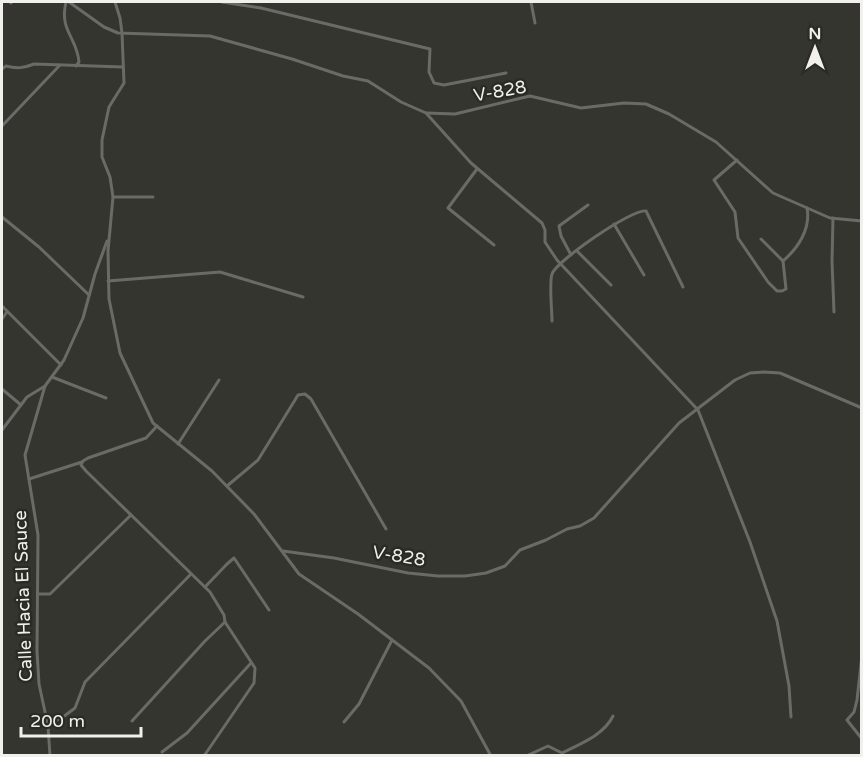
<svg xmlns="http://www.w3.org/2000/svg" width="863" height="757" viewBox="0 0 863 757" font-family="'Varela Round',sans-serif">
  <rect width="100%" height="100%" fill="#35352f"/>
  <g fill="none" stroke-linecap="round" stroke-linejoin="round">
    <g stroke="#6a6a66" stroke-width="3">
      <path d="M10 2 11 3"/>
      <path d="M66 2C59 31 77 37 79 62L76 66"/>
      <path d="M69 2 104 27 118 33 210 36 292 59 343 76 368 81 401 102 426 113 455 114 530 96 581 108 624 103 646 104 669 114 716 142 773 193 830 218 862 221"/>
      <path d="M115 2 120 18 122 33 124 83 109 107 102 140V157L110 177 113 197 108 251 109 299 120 353 153 423 212 471 254 514 299 574 358 614 429 668 461 701 491 756"/>
      <path d="M222 2 261 8 430 49 429 72 434 83 444 85 506 73"/>
      <path d="M531 2 535 23"/>
      <path d="M2 69 6 66C17 69 24 68 34 64L123 67"/>
      <path d="M426 113 471 163 542 223 545 230V242L557 260 698 410 750 542 777 621 789 686 791 717"/>
      <path d="M2 126 60 65"/>
      <path d="M737 160 714 180 735 212 738 238 768 282 777 291H782L786 289 783 261C798 248 811 229 807 208"/>
      <path d="M477 169 448 208 494 245"/>
      <path d="M113 197H153"/>
      <path d="M2 217 39 247 89 295"/>
      <path d="M833 218 832 261 834 312"/>
      <path d="M614 224 644 275"/>
      <path d="M761 239 783 261"/>
      <path d="M577 251 611 285"/>
      <path d="M571 255 561 236 559 226 588 205"/>
      <path d="M108 281 220 272 303 297"/>
      <path d="M2 306 61 365"/>
      <path d="M2 319 7 312"/>
      <path d="M552 321C552 311 549 283 552 274 556 261 633 208 646 211L683 287"/>
      <path d="M52 377 106 398"/>
      <path d="M2 389 21 405"/>
      <path d="M2 430 27 397 45 386"/>
      <path d="M178 444 219 380"/>
      <path d="M29 479 82 462"/>
      <path d="M227 486 258 460 295 400 298 395 305 394 311 399 386 529"/>
      <path d="M283 551 334 558 408 573 438 576H465L486 573 505 566 520 550 546 540 567 529 580 526 594 518 679 423 735 380 750 373 764 372 780 373 862 408"/>
      <path d="M205 587 227 564 234 558 269 610"/>
      <path d="M39 594H50L131 515"/>
      <path d="M862 655 857 700 854 712 847 720 862 739"/>
      <path d="M132 721 205 641 225 622 224 615 210 592 86 471 81 465 83 461 88 458 146 438 157 426"/>
      <path d="M344 722 359 704 392 640"/>
      <path d="M47 725 63 717 75 708 85 682 191 574"/>
      <path d="M162 752 187 733 251 663"/>
      <path d="M50 756 48 726 39 684 37 651 38 535 25 455 45 386 64 360 83 318 95 274 107 241"/>
      <path d="M204 756 254 683 255 668 225 622"/>
      <path d="M526 756 548 746 562 753C580 744 604 735 613 716"/>
    </g>
  </g>
  <g text-anchor="middle" dominant-baseline="central" stroke-width="5" stroke-linejoin="round" paint-order="stroke">
    <g font-size="18" fill="#f1f0ec" stroke="#2b2b25">
      <text transform="translate(500 91) rotate(-10)">V-828</text>
      <text transform="translate(399 556) rotate(9)">V-828</text>
      <text transform="translate(23 596) rotate(-92)">Calle Hacia El Sauce</text>
    </g>
  </g>
  <rect width="863" height="757" fill="none" stroke="#f1f0ec" stroke-width="6"/>
  <g transform="translate(815 48)" stroke="#2b2b25" stroke-width="4.5" paint-order="stroke">
  <path d="M0-4.5L10 22L0 15L-10 22Z" fill="#f1f0ec"/>
  <text y="-9" font-size="16" font-weight="bold" text-anchor="middle" fill="#f1f0ec">N</text>
  </g>
  <path d="M21 727v9h120v-9" fill="none" stroke="#f1f0ec" stroke-width="3"/>
  <text x="30" y="727" font-size="18" fill="#f1f0ec" stroke="#2b2b25" stroke-width="4.5" paint-order="stroke">200 m</text>
</svg>
